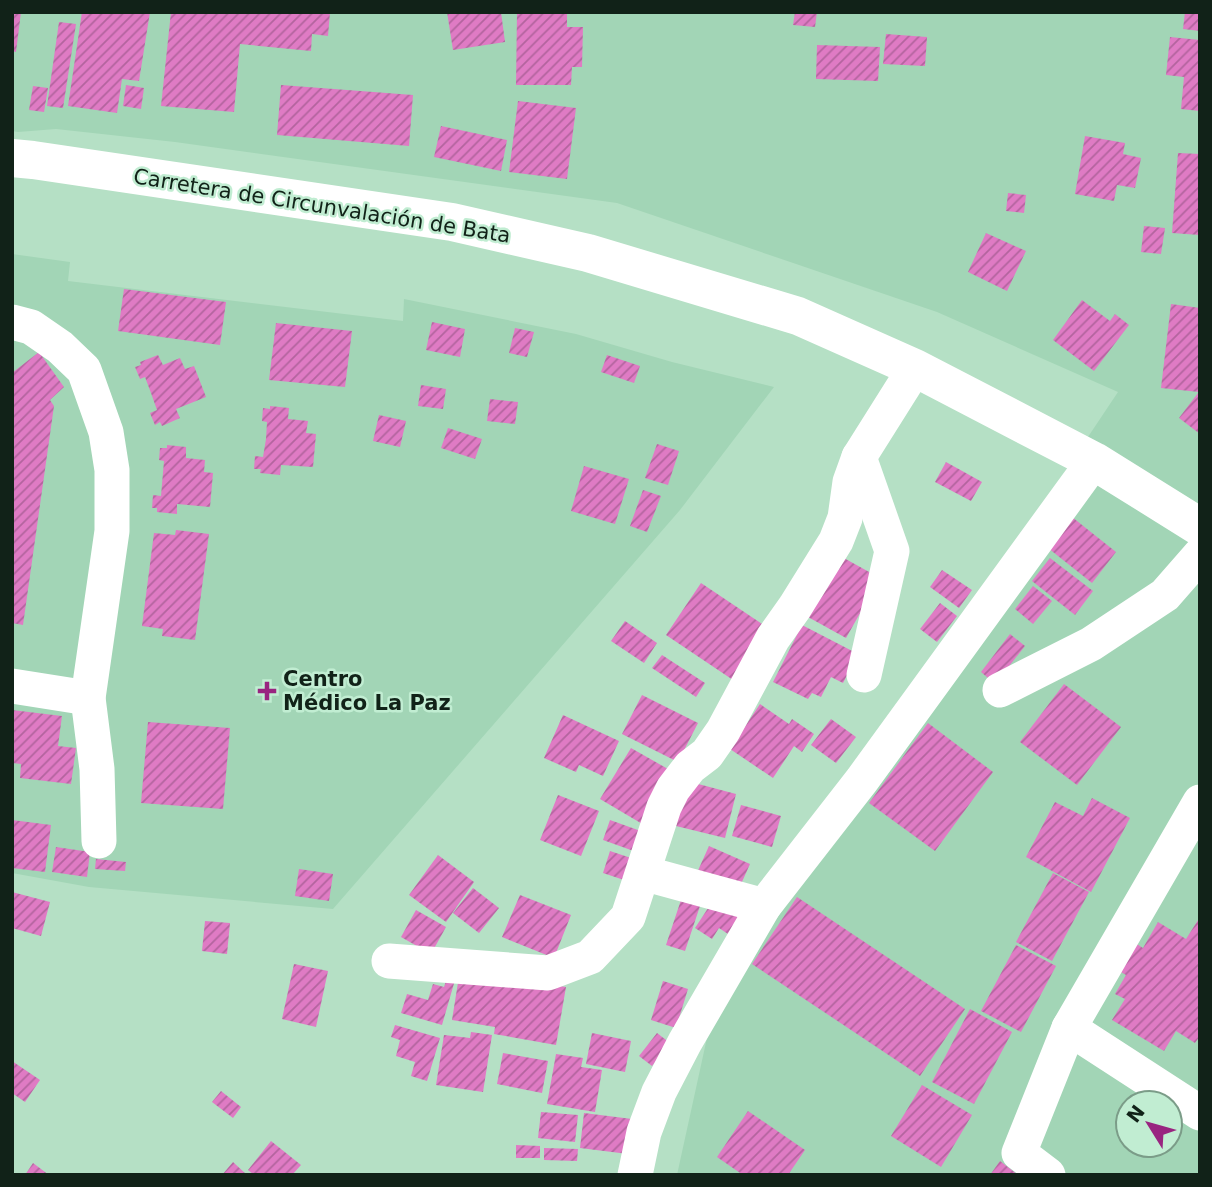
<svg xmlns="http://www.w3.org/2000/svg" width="1212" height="1187" viewBox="0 0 1212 1187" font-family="'DejaVu Sans',sans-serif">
  <defs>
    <pattern id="building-hatch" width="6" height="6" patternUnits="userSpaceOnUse" patternTransform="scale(1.75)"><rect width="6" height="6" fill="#df7bc4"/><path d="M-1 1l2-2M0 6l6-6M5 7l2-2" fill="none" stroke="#b3649e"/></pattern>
  </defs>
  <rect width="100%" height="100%" fill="#b5e0c5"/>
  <g fill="#a2d5b6" fill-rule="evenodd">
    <path d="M12 12H1200V1175H677L717 992 1118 392 937 312 617 203 175 142 56 129 18 132 12 131ZM1128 1103H1170V1145H1128Z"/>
    <path d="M12 254 70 262 68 281 403 321 404 299 576 334 672 362 774 387 680 510 333 909 89 887 12 873Z"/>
  </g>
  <g fill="url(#building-hatch)">
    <path d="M12 12H21L16 52 12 51Z"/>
    <path d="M82 12H150L139 81 122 79 117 113 68 106Z"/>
    <path d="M171 12H330L328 36 312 34 311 51 240 44 234 112 161 106Z"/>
    <path d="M447 12H501L505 42 453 50Z"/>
    <path d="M517 12H567V27H583L582 67H572L571 85H516Z"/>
    <path d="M795 12H817L815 27 793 25Z"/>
    <path d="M1185 12H1200V31L1183 29Z"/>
    <path d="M59 22 76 24 63 108 47 106Z"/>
    <path d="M886 34 927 37 925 66 883 64Z"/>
    <path d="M1170 37 1200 40V111L1181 109 1184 77 1166 75Z"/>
    <path d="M817 45 880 47 878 81 816 79Z"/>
    <path d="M126 85 144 88 141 109 123 106Z"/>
    <path d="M281 85 413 95 409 146 277 135Z"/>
    <path d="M33 86 48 88 44 112 29 110Z"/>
    <path d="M518 101 576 108 567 179 509 172Z"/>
    <path d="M441 126 507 140 501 171 434 157Z"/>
    <path d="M1085 136 1125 143 1123 154 1141 158 1135 188 1117 185 1114 201 1075 194Z"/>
    <path d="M1178 153 1200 154V235L1172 233Z"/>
    <path d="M1008 193 1026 195 1024 213 1006 211Z"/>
    <path d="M1144 226 1165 228 1161 254 1141 252Z"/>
    <path d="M986 233 1026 251 1007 291 968 272Z"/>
    <path d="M124 289 226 302 220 345 118 331Z"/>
    <path d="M1082 300 1110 321 1115 314 1129 325 1094 371 1053 340Z"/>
    <path d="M1171 304 1200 308 1199 392 1161 388Z"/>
    <path d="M432 322 465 329 460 357 426 350Z"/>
    <path d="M276 323 352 331 345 387 269 380Z"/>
    <path d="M515 328 534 332 527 357 509 353Z"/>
    <path d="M39 352 64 387 50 400 54 406 23 625 12 623V373Z"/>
    <path d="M158 355 163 365 180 358 185 369 194 366 206 397 176 409 180 418 162 426 160 422 155 425 150 413 157 410 151 393 145 377 140 379 135 367 141 365 140 362Z"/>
    <path d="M607 355 640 366 634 383 601 372Z"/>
    <path d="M421 385 446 389 443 409 418 406Z"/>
    <path d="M1198 393 1200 394V434L1179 418Z"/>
    <path d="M490 399 518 402 515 424 487 421Z"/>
    <path d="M270 406 289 408 288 419 308 421 306 433 316 434 313 467 281 465 280 475 260 473 261 469H254L255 456 263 457 266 439 267 422 262 421 263 408 270 409Z"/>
    <path d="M379 415 406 421 400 447 373 441Z"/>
    <path d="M448 428 482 439 475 459 441 448Z"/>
    <path d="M657 444 679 451 668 485 645 478Z"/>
    <path d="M167 445 186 447V458L205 460 204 472 213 473 210 507 177 504V514L157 512V508H152L153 495 161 496 164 461 159 460 160 448H167Z"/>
    <path d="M946 462 982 482 971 501 935 482Z"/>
    <path d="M584 466 629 479 615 524 571 511Z"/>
    <path d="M643 490 661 496 647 532 630 526Z"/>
    <path d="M1072 517 1116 552 1092 583 1048 548Z"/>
    <path d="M176 530 209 534 195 640 162 636 163 629 142 626 154 533 175 535Z"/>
    <path d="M842 557 880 578 846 638 808 617Z"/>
    <path d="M1050 558 1093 591 1075 615 1032 581Z"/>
    <path d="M942 570 972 590 959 608 930 587Z"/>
    <path d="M701 583 771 630 736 682 666 635Z"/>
    <path d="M1033 586 1052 601 1033 624 1015 609Z"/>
    <path d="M940 603 957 616 937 642 920 629Z"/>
    <path d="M625 621 657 643 644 663 611 641Z"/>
    <path d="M802 625 858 654 843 683 831 677 821 697 812 693 808 699 773 682Z"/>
    <path d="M1010 634 1025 646 995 684 981 672Z"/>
    <path d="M662 655 705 683 696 697 652 668Z"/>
    <path d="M1064 684 1121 727 1077 785 1020 742Z"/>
    <path d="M642 695 698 723 678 762 622 734Z"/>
    <path d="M760 704 789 724 792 719 814 734 802 752 794 746 773 778 730 749Z"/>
    <path d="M12 710 62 716 58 746 76 748 71 784 20 778 21 764 12 763Z"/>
    <path d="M563 715 619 741 603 776 579 765 576 772 544 758Z"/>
    <path d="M831 719 856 737 836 763 811 745Z"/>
    <path d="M148 722 230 728 223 809 141 803Z"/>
    <path d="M928 723 993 772 935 851 869 803Z"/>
    <path d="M631 748 675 773 644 825 600 799Z"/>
    <path d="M687 781 736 794 725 838 676 826Z"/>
    <path d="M558 795 599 811 581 856 540 840Z"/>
    <path d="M1092 798 1130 818 1091 892 1026 857 1055 802 1083 816Z"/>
    <path d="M741 805 781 816 772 847 732 836Z"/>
    <path d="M12 820 51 825 45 872 12 868Z"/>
    <path d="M610 820 649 834 642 854 603 840Z"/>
    <path d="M709 846 750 864 737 893 696 875Z"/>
    <path d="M56 847 90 852 87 877 52 872Z"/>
    <path d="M610 851 640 861 633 883 603 873Z"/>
    <path d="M438 855 474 882 446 922 409 895Z"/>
    <path d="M96 859 126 862 125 871 95 869Z"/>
    <path d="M299 869 333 874 329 901 295 896Z"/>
    <path d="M1053 873 1089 892 1052 961 1016 942Z"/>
    <path d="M473 888 499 908 479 933 453 913Z"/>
    <path d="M684 891 703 897 685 951 666 945Z"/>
    <path d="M12 892 50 902 41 936 12 928Z"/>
    <path d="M520 895 571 915 554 958 502 937Z"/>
    <path d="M716 896 751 920 737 940 719 928 712 939 695 928Z"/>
    <path d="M797 897 965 1009 920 1076 752 964Z"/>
    <path d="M416 910 446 927 431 954 401 937Z"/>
    <path d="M1200 917V1036L1195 1043 1176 1031 1164 1051 1112 1020 1125 999 1115 994 1126 975 1112 967 1129 939 1143 948 1158 922 1186 939Z"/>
    <path d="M205 921 230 923 227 954 202 951Z"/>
    <path d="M1016 945 1056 966 1021 1032 981 1011Z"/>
    <path d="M294 964 328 971 316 1027 282 1019Z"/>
    <path d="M460 970 566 987 556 1045 494 1034 495 1027 452 1020Z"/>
    <path d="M447 978 455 980 442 1025 401 1013 407 994 428 1000 433 984 444 987Z"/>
    <path d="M663 981 688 989 676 1028 651 1020Z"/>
    <path d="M970 1009 1012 1032 974 1104 932 1082Z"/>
    <path d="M395 1025 440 1038 427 1081 411 1076 415 1062 396 1056 400 1040 391 1037Z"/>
    <path d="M471 1032 492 1035 483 1092 436 1085 444 1035 470 1038Z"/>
    <path d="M592 1033 631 1041 625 1072 586 1064Z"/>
    <path d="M657 1033 670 1043 652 1066 639 1056Z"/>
    <path d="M503 1053 548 1061 542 1093 497 1084Z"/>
    <path d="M556 1054 583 1058 581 1067 602 1070 595 1112 547 1104Z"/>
    <path d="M12 1061 40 1080 25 1102 12 1093Z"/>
    <path d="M922 1085 972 1115 941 1167 891 1136Z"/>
    <path d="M221 1091 241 1107 233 1118 212 1102Z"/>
    <path d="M748 1111 805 1150 788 1175H743L717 1157Z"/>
    <path d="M541 1112 578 1115 575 1142 538 1138Z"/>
    <path d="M584 1113 632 1119 628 1154 580 1148Z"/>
    <path d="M271 1141 301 1165 292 1175H254L248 1170Z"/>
    <path d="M516 1145 540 1146V1158H516Z"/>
    <path d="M544 1148 578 1149 577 1161 544 1160Z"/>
    <path d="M1000 1161 1018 1175H990Z"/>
    <path d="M233 1162 247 1175H222Z"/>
    <path d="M33 1163 49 1175H25Z"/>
  </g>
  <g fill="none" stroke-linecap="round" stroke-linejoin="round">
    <g stroke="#fff" stroke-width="35">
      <path d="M12 322 31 327 60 347 84 370 106 432 112 470V531L88 698 97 769 99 841"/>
      <path d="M859 457 892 551 864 675"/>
      <path d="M12 686 88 698"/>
      <path d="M1000 690 1091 644 1165 595 1200 555"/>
      <path d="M643 873 764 906"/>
      <path d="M389 961 548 973 590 957 628 917 664 807 673 789 690 767 707 754 723 731 773 638 795 607 836 541 845 518 850 482 859 457 915 368"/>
      <path d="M1069 1028 1200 1113"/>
      <path d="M635 1175 644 1132 659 1092 685 1042 764 906 862 780 1094 461"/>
      <path d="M1048 1175 1019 1153 1069 1028 1200 802"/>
    </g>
    <path stroke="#fff" stroke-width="38" d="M12 158 33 160 452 222 588 253 798 316 915 368 1094 461 1200 527"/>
  </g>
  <path fill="#992480" stroke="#c1edd2" stroke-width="2.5" d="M263.5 680.5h7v7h7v7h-7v7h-7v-7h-7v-7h7z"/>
  <g text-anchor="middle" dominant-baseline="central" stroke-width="5" stroke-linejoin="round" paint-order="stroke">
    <g font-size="21" fill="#112218" stroke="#c1edd2">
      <text transform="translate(322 206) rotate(9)">Carretera de Circunvalación de Bata</text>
    </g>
    <g font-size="21" font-weight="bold" fill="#112218" stroke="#c1edd2" text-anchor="start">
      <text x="283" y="679">Centro<tspan x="283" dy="24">Médico La Paz</tspan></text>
    </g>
  </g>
  <rect width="1212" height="1187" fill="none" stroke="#112218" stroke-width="28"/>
  <g transform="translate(1149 1124) rotate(307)"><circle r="33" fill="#c1edd2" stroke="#7b9c88" stroke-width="2"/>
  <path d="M0-5L12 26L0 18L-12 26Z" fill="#992480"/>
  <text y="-10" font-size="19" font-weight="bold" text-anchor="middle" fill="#112218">N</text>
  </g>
</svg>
